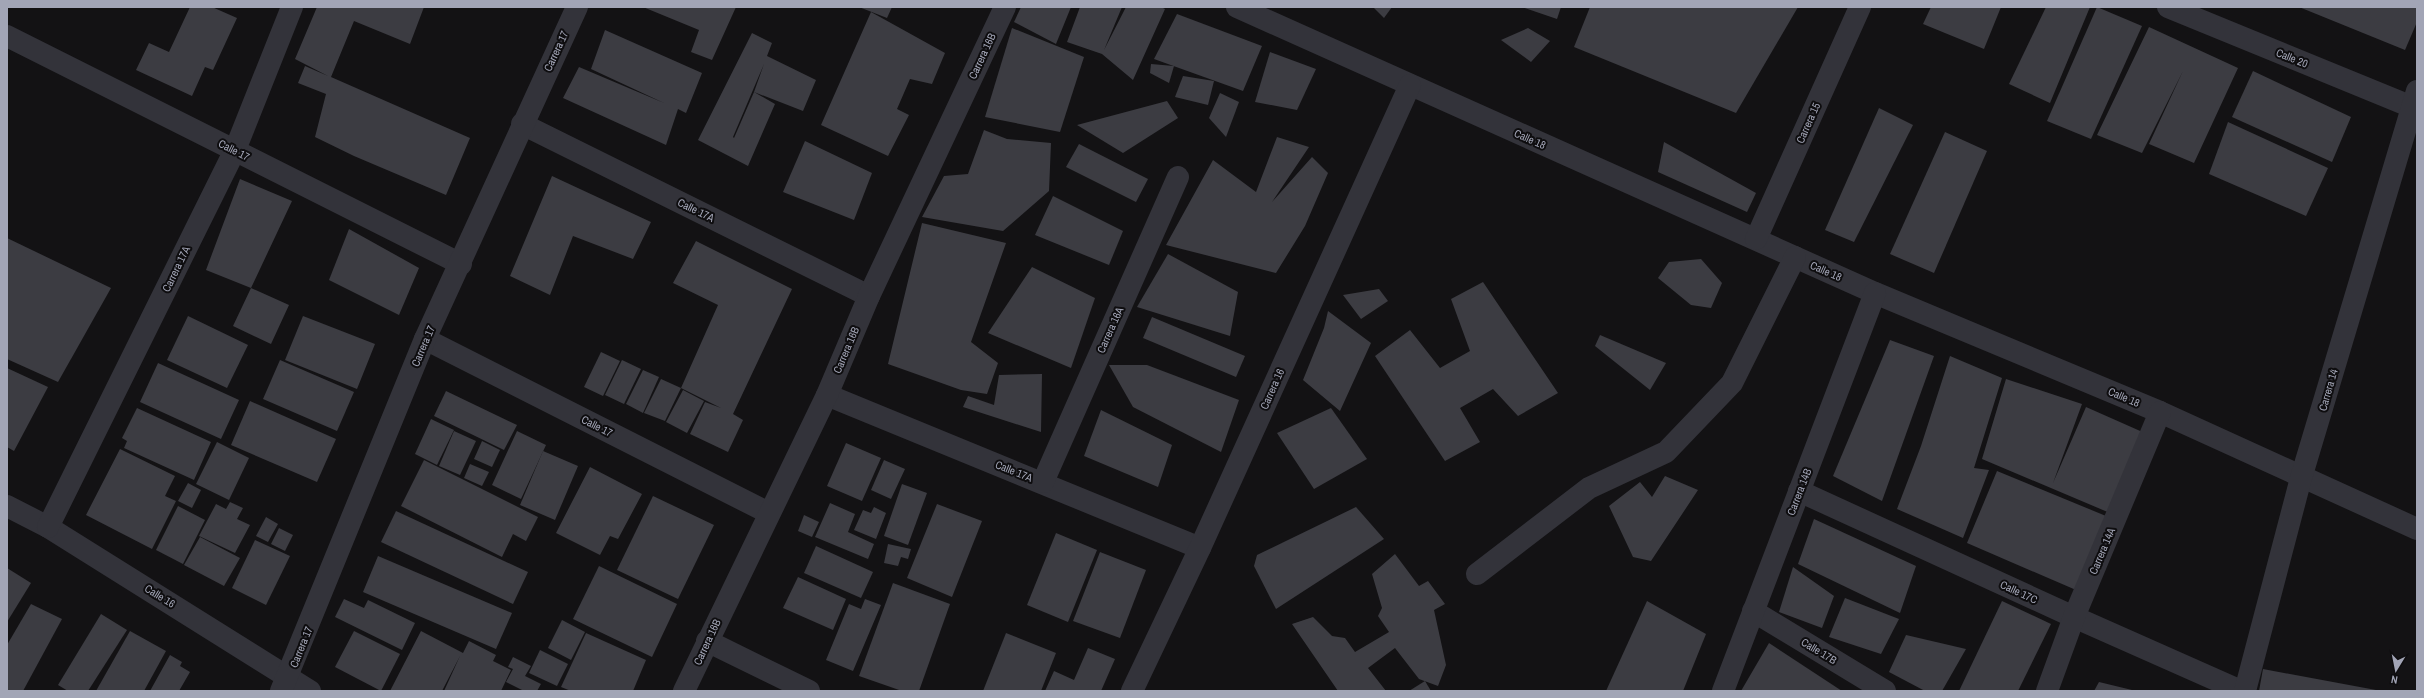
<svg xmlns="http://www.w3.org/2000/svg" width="2424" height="698" viewBox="0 0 2424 698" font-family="'Archivo Narrow',sans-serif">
  <rect width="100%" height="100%" fill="#131214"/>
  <g fill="#3c3c42" fill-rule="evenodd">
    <path d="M190 7H212L237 18 213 70 205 67 192 96 136 70 149 43 169 52Z"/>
    <path d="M317 7H424L410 44 354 21 331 77 470 138 446 195 354 156 315 137 326 94 298 83 305 66 328 76 295 59Z"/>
    <path d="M643 7H736L712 60 691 52 699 30Z"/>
    <path d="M859 7H892L887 18Z"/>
    <path d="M1021 7H1071L1056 44 1014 22Z"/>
    <path d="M1080 7H1122L1104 50 1126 7H1161L1165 9 1133 80 1102 54 1067 42Z"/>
    <path d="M1373 7H1392L1384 18Z"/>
    <path d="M1522 7H1561L1557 19Z"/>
    <path d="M1590 7H1798L1736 113 1574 47Z"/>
    <path d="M1931 7H2001L1984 49 1923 24Z"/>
    <path d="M2046 7H2090L2050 103 2009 84Z"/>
    <path d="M2097 7 2142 26 2091 139 2047 121Z"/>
    <path d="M2299 7H2417V22L2405 50Z"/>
    <path d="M871 12 945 53 932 84 910 79 897 109 909 115 888 156 821 125Z"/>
    <path d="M1177 14 1262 46 1243 91 1154 59Z"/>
    <path d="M2149 27 2238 68 2194 163 2149 144 2183 71 2142 153 2097 135Z"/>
    <path d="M1012 28 1084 57 1060 132 985 117Z"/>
    <path d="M1528 28 1550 41 1531 62 1501 40Z"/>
    <path d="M605 30 702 73 686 113 678 109 666 145 563 98 579 67 664 103 591 69Z"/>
    <path d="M752 33 772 43 767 56 816 80 803 111 754 92 775 104 748 166 698 140ZM764 64 754 92 734 138 733 137Z"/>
    <path d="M1270 52 1316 69 1297 110 1255 102Z"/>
    <path d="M1151 64 1174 66 1169 83 1150 73Z"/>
    <path d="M2253 71 2351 117 2332 162 2232 117Z"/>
    <path d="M1183 76 1214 81 1208 105 1175 97Z"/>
    <path d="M1220 93 1239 102 1226 137 1209 118Z"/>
    <path d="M1167 101 1178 118 1123 153 1077 125Z"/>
    <path d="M1879 108 1913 125 1854 242 1825 230Z"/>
    <path d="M2228 122 2328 168 2306 216 2209 174Z"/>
    <path d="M984 130 1007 139 1051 143 1049 191 1003 231 922 217 944 176 968 174Z"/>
    <path d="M1945 132 1987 151 1934 273 1890 254Z"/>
    <path d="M1277 137 1309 147 1272 202 1312 157 1328 173 1305 226 1276 273 1166 245 1213 160 1256 192Z"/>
    <path d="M805 141 872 173 854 220 783 192Z"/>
    <path d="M1664 142 1756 193 1747 212 1658 172Z"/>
    <path d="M1079 144 1148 179 1136 202 1066 167Z"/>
    <path d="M552 176 651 222 633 259 573 236 550 295 510 276Z"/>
    <path d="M240 179 292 201 251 288 289 305 271 344 233 326 251 288 206 270Z"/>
    <path d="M1053 196 1123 231 1109 265 1035 235Z"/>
    <path d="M922 223 1006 243 971 342 998 363 987 394 961 390 888 364Z"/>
    <path d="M349 229 419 268 399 315 329 280Z"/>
    <path d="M7 238 111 288 58 382 7 359Z"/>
    <path d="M696 241 792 289 733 414 743 420 728 452 690 434 705 402 721 408 681 388 718 305 673 283Z"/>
    <path d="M1168 254 1238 292 1230 336 1137 307Z"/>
    <path d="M1701 259 1722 283 1711 308 1691 305 1658 278 1669 262Z"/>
    <path d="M1032 267 1095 298 1071 368 988 333Z"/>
    <path d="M1483 282 1558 393 1518 416 1493 389 1460 408 1480 442 1445 461 1375 356 1410 330 1440 368 1470 351 1451 299Z"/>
    <path d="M1379 289 1388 301 1361 319 1343 295Z"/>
    <path d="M1328 311 1371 343 1340 411 1303 380 1324 328Z"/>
    <path d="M188 316 248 345 227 388 167 360Z"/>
    <path d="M303 316 375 344 357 389 285 360Z"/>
    <path d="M1152 317 1245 356 1236 377 1143 338Z"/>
    <path d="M1600 335 1666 363 1650 390 1595 346Z"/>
    <path d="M1890 340 1934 356 1882 501 1833 476Z"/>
    <path d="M601 352 620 361 603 396 584 387Z"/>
    <path d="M1950 356 2002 378 1974 468 1989 470 1963 538 1897 509 1921 446Z"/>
    <path d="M280 360 354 392 337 431 263 399Z"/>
    <path d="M622 360 641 369 624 404 605 395Z"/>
    <path d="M158 363 239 400 221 439 140 402Z"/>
    <path d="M1109 365H1147L1239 400 1221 452 1133 407Z"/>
    <path d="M7 368 48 387 14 451 7 447Z"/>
    <path d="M643 370 659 377 643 413 626 404Z"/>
    <path d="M1042 374 1041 432 963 407 968 396 994 405 999 375Z"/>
    <path d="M661 379 681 388 665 421 644 413Z"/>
    <path d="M2006 379 2082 404 2053 483 2086 407 2147 434 2110 513 1982 459Z"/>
    <path d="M683 390 704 401 687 433 666 422Z"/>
    <path d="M446 391 517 425 504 450 434 416Z"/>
    <path d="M250 401 336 439 317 482 231 445Z"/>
    <path d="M137 408 211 442 194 480 124 448 127 441 122 438Z"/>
    <path d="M1331 408 1367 459 1314 489 1277 433Z"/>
    <path d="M1101 410 1172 445 1158 487 1084 456Z"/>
    <path d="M431 419 454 430 437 465 415 454Z"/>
    <path d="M454 431 476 441 460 475 439 466Z"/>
    <path d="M517 431 546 445 521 499 492 485Z"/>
    <path d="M482 441 500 450 492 467 474 459Z"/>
    <path d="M217 442 249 458 229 500 196 484Z"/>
    <path d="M846 443 881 458 862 501 827 486Z"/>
    <path d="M120 449 175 476 165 496 176 501 152 549 86 515Z"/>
    <path d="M543 451 578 466 555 520 520 505Z"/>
    <path d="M424 460 538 517 526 541 513 534 502 557 401 506Z"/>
    <path d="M884 460 905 469 891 499 871 490Z"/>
    <path d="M470 464 489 472 482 486 464 478Z"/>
    <path d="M590 467 642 494 618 539 610 536 600 555 556 533Z"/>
    <path d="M1997 471 2106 516 2076 590 1967 543Z"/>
    <path d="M1665 476 1698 490 1651 561 1633 557 1609 506 1640 482 1652 497Z"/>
    <path d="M188 483 201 490 192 508 178 501Z"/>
    <path d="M902 484 927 493 908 545 884 536Z"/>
    <path d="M653 496 714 525 678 599 617 570Z"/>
    <path d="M230 502 243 508 237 519 250 525 235 553 199 536 216 504 226 509Z"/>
    <path d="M830 503 855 514 848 532 874 544 868 559 815 537Z"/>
    <path d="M937 504 982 521 952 597 907 578Z"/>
    <path d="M178 506 205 520 183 564 156 550Z"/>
    <path d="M874 507 886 513 876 539 854 530 863 510 871 513Z"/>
    <path d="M1356 507 1384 539 1276 609 1254 566 1257 555Z"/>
    <path d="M396 511 528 572 513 604 381 542Z"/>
    <path d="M804 515 819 522 812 537 798 531Z"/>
    <path d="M266 517 278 524 268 542 256 536Z"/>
    <path d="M1814 519 1916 566 1900 613 1798 564Z"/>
    <path d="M279 528 293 535 285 551 271 544Z"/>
    <path d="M1056 533 1097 550 1068 622 1027 605Z"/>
    <path d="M200 537 240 558 224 586 184 565Z"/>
    <path d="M255 540 290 556 266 605 232 588Z"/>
    <path d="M888 544 911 549 908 559 901 557 898 566 884 563Z"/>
    <path d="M816 546 873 572 861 598 804 573Z"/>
    <path d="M1100 552 1146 570 1120 638 1073 621Z"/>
    <path d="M1395 554 1419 586 1428 581 1445 604 1434 610 1446 665 1438 686 1419 679 1395 648 1368 668 1386 691H1338L1292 624 1313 617 1332 636 1345 638 1355 652 1389 632 1378 616 1382 608 1372 574Z"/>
    <path d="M378 556 512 613 496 649 363 592Z"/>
    <path d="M599 566 677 604 652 657 573 619Z"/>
    <path d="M1793 567 1834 596 1822 628 1779 612Z"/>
    <path d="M7 568 31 583 7 622Z"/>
    <path d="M798 577 846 599 833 630 783 608Z"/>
    <path d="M893 583 950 604 919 691H902L859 676Z"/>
    <path d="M1845 598 1899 619 1881 654 1829 637Z"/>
    <path d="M344 599 364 608 368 600 415 623 402 650 335 617Z"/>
    <path d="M865 599 881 605 853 671 826 660 849 604 861 609Z"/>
    <path d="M1647 601 1706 634 1683 691H1606Z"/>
    <path d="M2002 601 2051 624 2018 691H1959Z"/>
    <path d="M31 604 62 619 23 691H7V645Z"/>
    <path d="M101 614 127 630 88 691H68L58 685Z"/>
    <path d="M562 620 585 632 571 660 548 648Z"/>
    <path d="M130 631 166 651 144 691H96Z"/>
    <path d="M354 631 400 654 381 691 335 667Z"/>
    <path d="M421 631 463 653 469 641 496 655 493 661 511 670 501 691H444L460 656 442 691H390Z"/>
    <path d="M586 633 646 660 633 691H571L561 687Z"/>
    <path d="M1006 633 1056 653 1041 691H983Z"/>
    <path d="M1906 635 1966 649 1942 691H1925L1889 672Z"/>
    <path d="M1769 643 1842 691H1741Z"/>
    <path d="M1088 648 1115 659 1101 691H1045L1054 671 1074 680Z"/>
    <path d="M540 650 568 664 557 686 529 673Z"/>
    <path d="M170 655 182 662 180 666 190 672 179 691H150Z"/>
    <path d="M513 657 531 666 525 676 541 684 537 691H524L506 682 513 669 508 667Z"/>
    <path d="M2263 669 2376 690V691H2259Z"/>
    <path d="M1425 681 1431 691H1409Z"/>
    <path d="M2099 682 2132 690V691H2094Z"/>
  </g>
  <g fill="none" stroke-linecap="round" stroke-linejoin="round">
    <g stroke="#33333a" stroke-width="22">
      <path d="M1237 7 1875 293 2160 412 2417 529"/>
      <path d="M2168 7 2417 109"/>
      <path d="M7 36 461 264"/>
      <path d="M522 124 869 296"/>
      <path d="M1756 239 1860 7"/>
      <path d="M425 339 769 513"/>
      <path d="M827 395 1200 548"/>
      <path d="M1043 482 1178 177"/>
      <path d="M1799 491 2074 617 2241 691"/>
      <path d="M7 506 48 527 310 691"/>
      <path d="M48 527 235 150 292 7"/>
      <path d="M1477 574 1589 488 1666 452 1732 383 1795 257"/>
      <path d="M1753 611 1885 691"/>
      <path d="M707 641 809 691"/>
      <path d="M281 691 425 339 577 7"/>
      <path d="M684 691 827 395 869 296 1005 7"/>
      <path d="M1132 691 1200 548 1410 85"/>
      <path d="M1723 691 1875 293"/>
      <path d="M2047 691 2074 617 2160 412"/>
      <path d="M2245 691 2301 478 2417 91"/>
    </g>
  </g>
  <g text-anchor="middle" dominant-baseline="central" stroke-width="4" stroke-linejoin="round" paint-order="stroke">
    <g font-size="11" fill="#a2a5b6" stroke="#0e0d0f">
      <text transform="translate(556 51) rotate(-65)">Carrera 17</text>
      <text transform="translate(982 56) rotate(-65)">Carrera 16B</text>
      <text transform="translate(2292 58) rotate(22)">Calle 20</text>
      <text transform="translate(1808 123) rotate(-66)">Carrera 15</text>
      <text transform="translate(1530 139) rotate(24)">Calle 18</text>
      <text transform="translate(234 150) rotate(27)">Calle 17</text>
      <text transform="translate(696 210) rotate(26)">Calle 17A</text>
      <text transform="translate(176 269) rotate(-64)">Carrera 17A</text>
      <text transform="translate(1826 271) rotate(24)">Calle 18</text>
      <text transform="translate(1110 330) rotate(-66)">Carrera 16A</text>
      <text transform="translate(423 346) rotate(-67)">Carrera 17</text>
      <text transform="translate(846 350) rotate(-67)">Carrera 16B</text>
      <text transform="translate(1272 389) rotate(-66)">Carrera 16</text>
      <text transform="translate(2328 390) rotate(-74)">Carrera 14</text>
      <text transform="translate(2124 397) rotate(23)">Calle 18</text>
      <text transform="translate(597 426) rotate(27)">Calle 17</text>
      <text transform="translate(1014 471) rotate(22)">Calle 17A</text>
      <text transform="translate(1799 492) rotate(-69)">Carrera 14B</text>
      <text transform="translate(2102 551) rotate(-67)">Carrera 14A</text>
      <text transform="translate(2019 592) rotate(25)">Calle 17C</text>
      <text transform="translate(160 596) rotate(32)">Calle 16</text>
      <text transform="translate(707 642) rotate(-65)">Carrera 16B</text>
      <text transform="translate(301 647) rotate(-68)">Carrera 17</text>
      <text transform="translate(1819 651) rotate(31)">Calle 17B</text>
    </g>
  </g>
  <rect width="2424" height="698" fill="none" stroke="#a2a5b6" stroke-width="16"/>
  <g transform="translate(2396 670) rotate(190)" stroke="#0e0d0f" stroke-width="3" paint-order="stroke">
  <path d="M0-3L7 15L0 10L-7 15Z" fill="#a2a5b6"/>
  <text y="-6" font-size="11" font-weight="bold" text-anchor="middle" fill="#a2a5b6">N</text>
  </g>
</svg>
